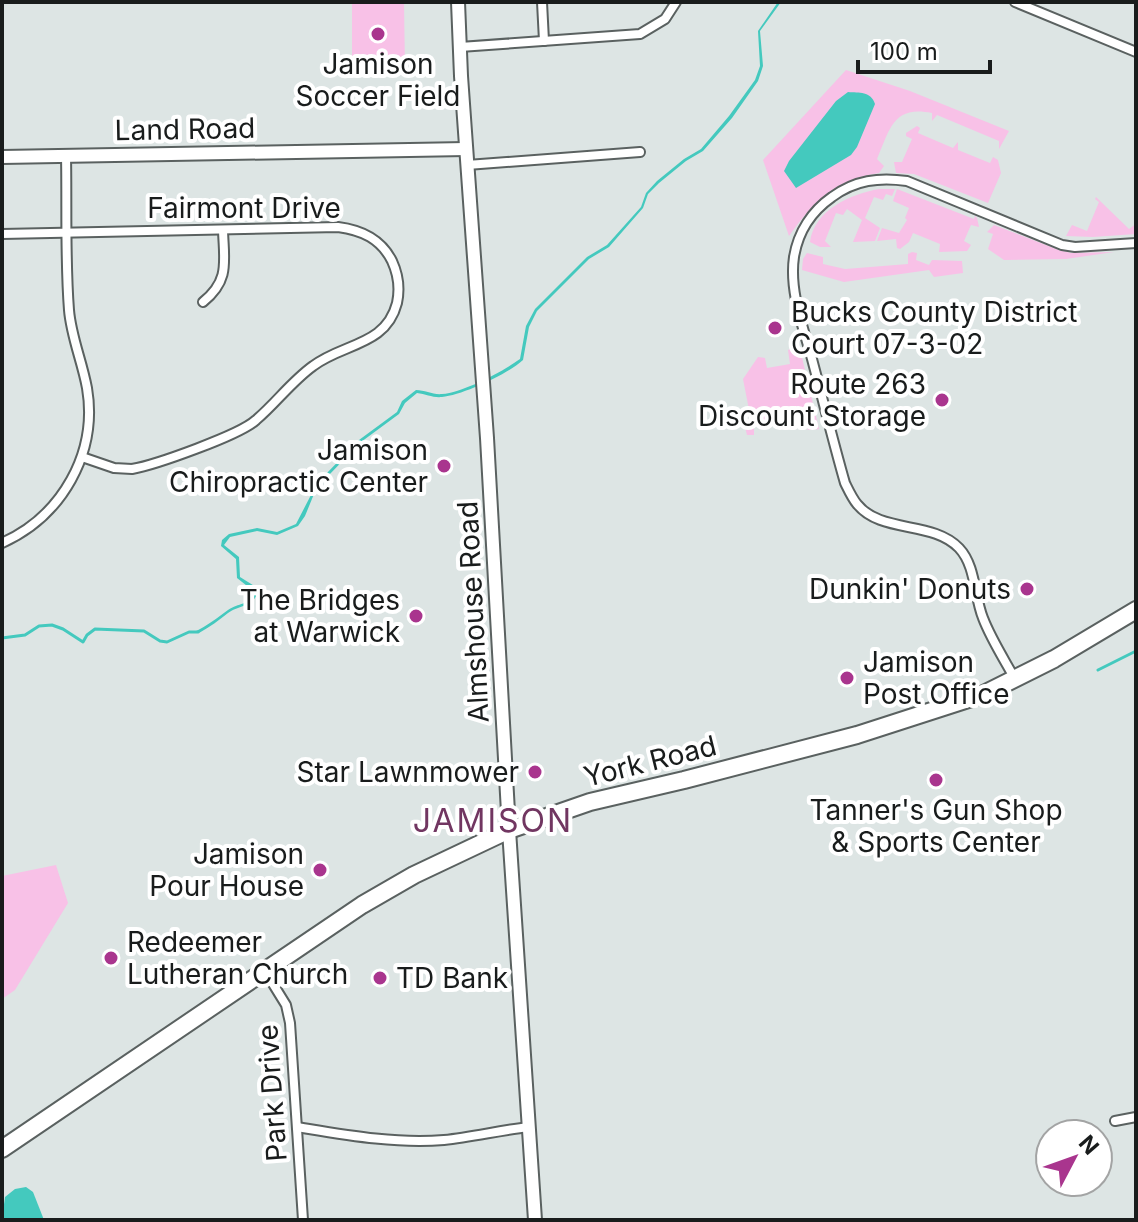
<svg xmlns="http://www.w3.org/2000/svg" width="1138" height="1222" viewBox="0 0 1138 1222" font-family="Inter,sans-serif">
  <rect width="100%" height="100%" fill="#dde5e4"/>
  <g fill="#f8c1e7">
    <path d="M352 2H404L405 69 352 67Z"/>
    <path d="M846 70 910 91 1009 131 999 149V141L937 115 932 121V113C893 105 890 129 877 159L884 166 879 173C834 180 815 200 789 236L763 160Z"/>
    <path d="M917 126 920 128 918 133 953 148 958 142V150L990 163 993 157 998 160 1001 173 988 203 914 174 896 173 894 162H902L912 139 906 136V133Z"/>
    <path d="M879 189H895L892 196 886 194 883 200 874 197 865 218 880 228 875 241 853 242 862 220 847 209 843 215 836 213 825 241 831 247H820L810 242C814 210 851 194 879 189Z"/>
    <path d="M897 189 974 219 975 216 977 218 979 227 971 225 964 241 971 245 967 251 939 252 940 244 913 233 909 242 900 249 897 248 896 239 877 241 882 228 899 233 907 220 905 218 909 208 893 201Z"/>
    <path d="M1096 197 1129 229 1136 224V234L1093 237 1066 236 1072 225 1087 231 1099 202 1095 199Z"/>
    <path d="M994 225 1059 250 1071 253 1114 252 1066 259 1004 260 988 249 993 234 987 232Z"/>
    <path d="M912 252 917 253 916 260 929 265 932 260 962 261 963 273 934 277 929 270 844 282 802 270 803 259 807 253 823 257V264L845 269 908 264V254Z"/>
    <path d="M799 345 819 429 808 430 806 424 754 427V435H747L745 427 752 425 743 379 758 357 765 358 767 368 790 364 788 350Z"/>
    <path d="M56 865 68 903 15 990 2 999V876Z"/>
  </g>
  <g fill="#44c9be">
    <path d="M778 2H781L760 31 763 66 758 81 732 118 703 151 686 161 659 183 648 194 643 208 609 247 589 259 537 311 529 327 523 360C508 374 463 395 442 397 433 398 426 394 417 393L405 403 399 414 361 442 328 476 314 494 305 516 298 526 277 535 257 531 230 537 224 545 239 557 240 577 259 589C254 608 241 604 228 613 219 620 210 627 199 633L194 632C207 626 217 618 228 610 239 603 248 605 256 593L237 578 236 559 221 546 222 540 229 534 257 528 277 532 296 524 312 493 326 474 359 440 397 412 402 401 416 390C425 390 433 395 442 394 464 392 502 372 520 359L526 326 535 309 587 257 607 245 641 207 646 193 657 181 684 159 701 149 729 116 755 80 760 66 758 31Z"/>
    <path d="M848 92C859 93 871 91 875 104L857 147 851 155 796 188 784 171 789 161 836 101Z"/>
    <path d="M26 1187 33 1192 44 1220H2L5 1197 15 1189Z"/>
  </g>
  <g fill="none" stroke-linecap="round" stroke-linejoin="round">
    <g stroke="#44c9be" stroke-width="3">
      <path d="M2 638 25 635 39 626 52 625 63 629 83 642 87 635 95 629 144 631 160 641 167 642 189 632H198"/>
      <path d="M1098 670 1136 651"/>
    </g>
    <defs>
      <g id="street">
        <path d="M542 2 544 41"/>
        <path d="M1015 2 1136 52"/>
        <path d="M460 47 640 34 665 19 676 2"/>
        <path d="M467 165 640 152"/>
        <path d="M2 234 338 227C362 230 381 239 392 261 398 274 400 289 397 303 386 346 343 343 313 366 292 381 276 403 256 420 240 435 155 465 132 469L114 468 82 457"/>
        <path d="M203 302C230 280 224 262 223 230"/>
        <path d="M2 543C62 516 98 453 87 388 82 361 71 336 69 310 65 259 67 206 66 155"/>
        <path d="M1015 679C1004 659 991 639 983 618 974 596 976 566 959 548 932 520 881 534 857 504 852 498 848 489 845 483 833 441 823 400 812 359 803 327 789 290 794 257 798 232 812 211 832 197 855 180 879 177 907 181L1062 245 1075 247 1136 243"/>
        <path d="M265 971 286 1005 290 1023 303 1220"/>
        <path d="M1115 1121 1136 1117"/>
        <path d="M297 1127C346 1135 395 1144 444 1140 473 1137 501 1130 529 1127"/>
      </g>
      <g id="secondary">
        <path d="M458 2 461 76 487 438 509 830 535 1220"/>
        <path d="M2 157 466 149"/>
      </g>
      <path id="highway" d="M2 1149 362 905 414 875 509 830 590 802 684 780 857 735 984 694 1054 659 1136 610"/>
    </defs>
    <use href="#street" stroke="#5a6160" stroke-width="12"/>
    <use href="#secondary" stroke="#5a6160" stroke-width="16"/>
    <use href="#highway" stroke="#5a6160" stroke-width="20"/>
    <use href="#street" stroke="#fff" stroke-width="8"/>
    <use href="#secondary" stroke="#fff" stroke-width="12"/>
    <use href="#highway" stroke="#fff" stroke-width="16"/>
  </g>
  <g fill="#a9358e" stroke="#fff" stroke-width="3">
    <circle cx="378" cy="34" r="8"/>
    <circle cx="775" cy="328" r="8"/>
    <circle cx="942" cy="400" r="8"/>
    <circle cx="444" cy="466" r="8"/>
    <circle cx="1027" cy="589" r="8"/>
    <circle cx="416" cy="616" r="8"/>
    <circle cx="847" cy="678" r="8"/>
    <circle cx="535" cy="772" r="8"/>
    <circle cx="936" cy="780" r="8"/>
    <circle cx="320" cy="870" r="8"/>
    <circle cx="111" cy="958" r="8"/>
    <circle cx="380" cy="978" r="8"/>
  </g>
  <g text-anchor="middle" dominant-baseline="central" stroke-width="8" stroke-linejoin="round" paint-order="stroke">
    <g font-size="28" fill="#191c1c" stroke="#fff" text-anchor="end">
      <text x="378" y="64" text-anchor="middle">Jamison<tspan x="378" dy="32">Soccer Field</tspan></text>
      <text x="791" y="312" text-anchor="start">Bucks County District<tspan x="791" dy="32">Court 07-3-02</tspan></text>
      <text x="926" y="384">Route 263<tspan x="926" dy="32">Discount Storage</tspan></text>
      <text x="428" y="450">Jamison<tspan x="428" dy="32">Chiropractic Center</tspan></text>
      <text x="1011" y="589">Dunkin' Donuts</text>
      <text x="400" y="600">The Bridges<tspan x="400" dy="32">at Warwick</tspan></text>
      <text x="863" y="662" text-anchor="start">Jamison<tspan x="863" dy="32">Post Office</tspan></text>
      <text x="519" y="772">Star Lawnmower</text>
      <text x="936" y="810" text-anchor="middle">Tanner's Gun Shop<tspan x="936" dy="32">&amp; Sports Center</tspan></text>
      <text x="304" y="854">Jamison<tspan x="304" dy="32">Pour House</tspan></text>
      <text x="127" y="942" text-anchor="start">Redeemer<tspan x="127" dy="32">Lutheran Church</tspan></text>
      <text x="396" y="978" text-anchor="start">TD Bank</text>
    </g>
    <g font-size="28" fill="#191c1c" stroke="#fff">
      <text transform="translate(185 129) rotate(-1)">Land Road</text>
      <text x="244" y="208">Fairmont Drive</text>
      <text transform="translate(473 612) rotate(-93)">Almshouse Road</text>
      <text transform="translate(650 761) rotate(-14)">York Road</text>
      <text transform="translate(272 1093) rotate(-94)">Park Drive</text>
    </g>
    <g font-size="32" letter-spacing="2" fill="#713661" stroke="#fff">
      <text x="493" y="820">JAMISON</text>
    </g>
  </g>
  <rect width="1138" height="1222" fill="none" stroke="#191c1c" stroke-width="8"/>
  <g transform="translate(1074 1158) rotate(49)"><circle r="38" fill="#ffffff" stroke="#a3a4a4" stroke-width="2"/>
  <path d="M0-6L14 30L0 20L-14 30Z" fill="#a9358e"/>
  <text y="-12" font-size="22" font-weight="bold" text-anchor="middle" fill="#191c1c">N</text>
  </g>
  <path d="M858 60v12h132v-12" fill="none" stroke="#191c1c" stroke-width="4"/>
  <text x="870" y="60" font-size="24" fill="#191c1c" stroke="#ffffff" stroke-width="6" paint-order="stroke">100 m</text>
</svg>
